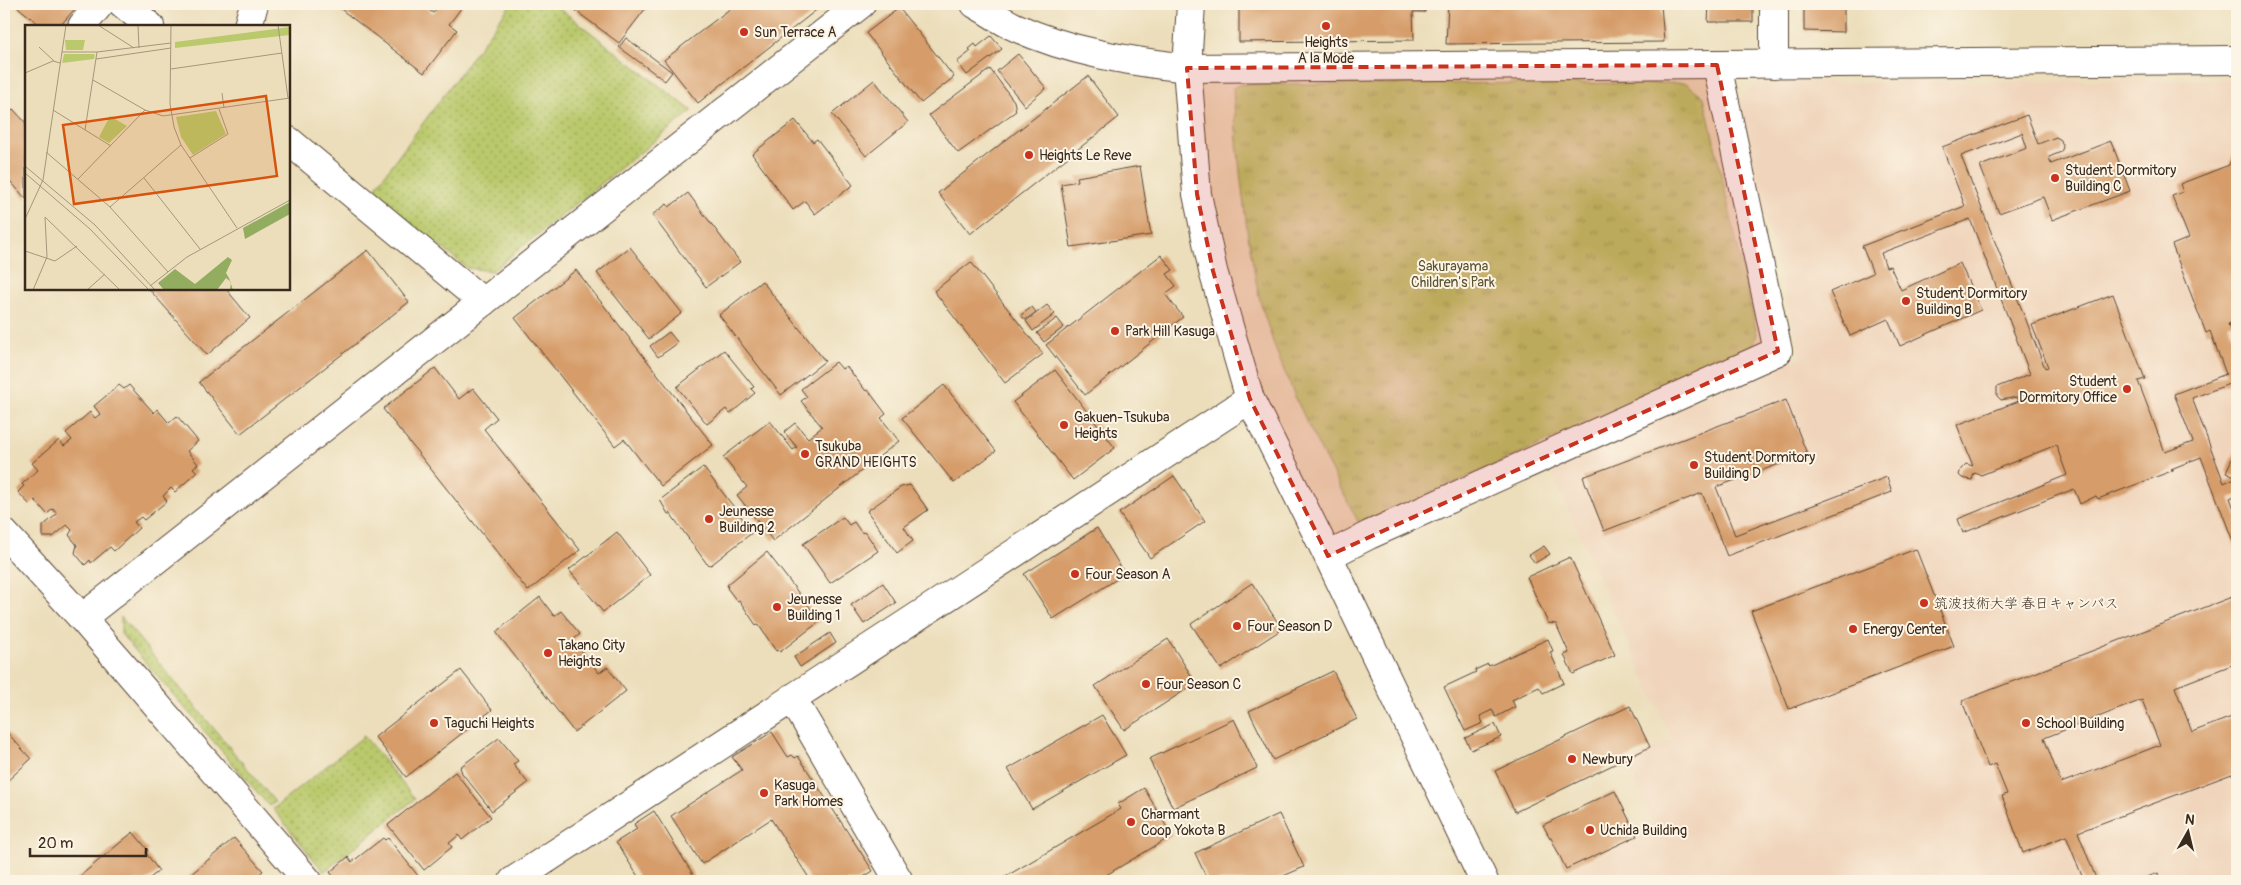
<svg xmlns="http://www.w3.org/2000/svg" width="2241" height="885" viewBox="0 0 2241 885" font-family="Pangolin,'Klee One',sans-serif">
  <defs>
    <pattern id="grass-dots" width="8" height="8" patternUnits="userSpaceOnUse" patternTransform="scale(1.25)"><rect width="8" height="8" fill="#bac96c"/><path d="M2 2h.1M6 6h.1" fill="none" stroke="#98a358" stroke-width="1.8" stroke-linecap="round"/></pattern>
    <pattern id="park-tufts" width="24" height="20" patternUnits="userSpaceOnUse" patternTransform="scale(1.25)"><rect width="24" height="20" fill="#bac96c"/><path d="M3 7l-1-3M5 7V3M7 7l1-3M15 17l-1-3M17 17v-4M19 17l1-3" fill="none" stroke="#98a358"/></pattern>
  </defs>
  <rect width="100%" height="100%" fill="#fcf5e5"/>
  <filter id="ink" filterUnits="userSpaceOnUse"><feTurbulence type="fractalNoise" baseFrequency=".02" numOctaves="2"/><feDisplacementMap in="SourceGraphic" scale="10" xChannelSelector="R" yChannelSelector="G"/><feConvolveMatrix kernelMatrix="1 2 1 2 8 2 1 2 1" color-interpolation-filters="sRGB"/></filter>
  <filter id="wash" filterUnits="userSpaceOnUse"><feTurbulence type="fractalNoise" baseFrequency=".0096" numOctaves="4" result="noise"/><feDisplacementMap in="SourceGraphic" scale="20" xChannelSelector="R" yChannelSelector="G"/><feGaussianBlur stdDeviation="1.12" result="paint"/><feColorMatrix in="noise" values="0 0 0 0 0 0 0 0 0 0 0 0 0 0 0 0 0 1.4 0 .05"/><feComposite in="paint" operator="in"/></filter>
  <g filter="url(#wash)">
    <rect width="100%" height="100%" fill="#ecdebb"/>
    <path fill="#f0d5bc" d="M2237 80V881H1545L1655 829 1627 762 1672 739 1549 468 1752 374 1801 358 1736 103 1756 83Z"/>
    <g fill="url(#grass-dots)" stroke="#7a7a45">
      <path d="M511 4H554L692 111 492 271 467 268 372 192Z"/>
      <path d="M121 617 275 802 269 806 121 634Z"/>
      <path d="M364 736 415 799 324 872 273 809Z"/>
    </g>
    <path fill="url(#park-tufts)" stroke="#7a7a45" d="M1686 83 1704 97 1757 334 1752 350 1360 525C1324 457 1286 388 1264 314 1256 289 1253 262 1248 236 1241 186 1236 138 1233 88L1241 84Z"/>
    <g id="blocks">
      <g fill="#d69c69" fill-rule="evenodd">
        <path d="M14 4H79L60 26H41Z"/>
        <path d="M194 4H208L205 6Z"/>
        <path d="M334 4H421L433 13 440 4H458L462 7 449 24 457 30 424 73Z"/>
        <path d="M581 4H649L619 43 576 11Z"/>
        <path d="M736 4H824L698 103 664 60Z"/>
        <path d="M1239 4H1426L1425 12H1413L1414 40 1239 42Z"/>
        <path d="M1448 4H1661L1664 42 1446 44Z"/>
        <path d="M1709 4H1753V22H1708Z"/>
        <path d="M1804 4H1844V32L1804 31Z"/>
        <path d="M899 8 954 77 921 103 866 33Z"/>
        <path d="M991 36 1002 49 967 75 957 62 971 51 969 49 975 44 977 47Z"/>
        <path d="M626 38 672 72 665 81 619 47Z"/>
        <path d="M1018 54 1046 88 1025 106 997 71Z"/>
        <path d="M990 69 1014 101 1016 111 958 153 929 115Z"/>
        <path d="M1088 76 1119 117 970 234 938 193Z"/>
        <path d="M874 80 908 122 866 156 832 114Z"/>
        <path d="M13 109 26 123V199L4 174V118Z"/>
        <path d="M2027 115 2038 144 2056 137 2061 140 2063 147 2061 152 2049 157 2051 164 2111 141 2130 191 2052 220 2043 197 1999 213 1980 166 2027 148 2022 133 1961 156 2045 368 2048 367 2032 325 2113 294 2145 379 2138 381 2165 452 2193 442 2174 394 2226 374 2210 331 2206 333 2172 245 2189 238 2172 196 2183 192 2180 184 2229 165 2237 146V304L2233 306 2237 321 2228 324 2237 349V381L2192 398 2224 483 2237 477V495L2230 498 2237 517V552L2201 457 2171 469 2174 470 2098 499 2096 496 2080 504 2074 489 1963 533 1958 519 2067 475 2056 445 1981 475 1974 473 1972 480 1962 478 1959 475 1961 469 1966 464 1973 466 1957 425 2019 401 2017 397 2001 400 1997 396V387L2030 374 1970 219 1881 253 1886 267 1890 266 1901 290 1960 263 1981 310 1900 346 1888 319 1850 336 1830 292 1873 273 1862 246 1965 206 1942 147Z"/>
        <path d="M795 120 813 142 817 139 853 185 815 214 805 201 793 210 752 154Z"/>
        <path d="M1140 166 1151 235 1071 247 1061 184 1078 181 1077 177Z"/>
        <path d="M688 193 740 262 706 287 652 215 667 204 669 207Z"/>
        <path d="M630 247 682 313 649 339 597 273Z"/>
        <path d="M368 250 409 302 240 434 199 382Z"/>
        <path d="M1161 255 1173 270 1167 274 1176 286 1165 294 1183 317 1085 395 1046 345Z"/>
        <path d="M971 262 1043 354 1005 383 934 291Z"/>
        <path d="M576 270 713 445 661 486 624 439 615 446 515 318Z"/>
        <path d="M762 281 825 361 781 395 719 315Z"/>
        <path d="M149 289H226L250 318 207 355Z"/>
        <path d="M1047 305 1055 314 1033 331 1026 321Z"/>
        <path d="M1032 307 1036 312 1025 320 1021 315Z"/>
        <path d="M1057 318 1064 327 1044 342 1037 333Z"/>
        <path d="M669 332 678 343 658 357 650 346Z"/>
        <path d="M724 350 754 387 751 389 755 393 730 414 726 409 707 424 677 387Z"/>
        <path d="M836 362 842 369 846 366 866 391 868 390 886 414 881 418 899 441 773 541 737 495 747 487 723 457 770 421 793 450 797 447 784 432 795 423 808 438 822 427 801 401 807 397 801 389Z"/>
        <path d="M435 368 459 399 473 388 497 418 484 429 580 550 528 591 383 409Z"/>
        <path d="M1055 370 1115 448 1073 480 1013 402Z"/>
        <path d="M119 385 124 389 129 385 154 413 157 409 169 423 177 416 198 441 187 451 198 464 193 468 197 472 175 492 171 488 163 496 167 501 144 520 141 517 134 522 139 528 114 551 110 547 91 563 90 560 85 565 75 553 77 545 69 535 72 530 67 525 53 537H43V526L57 514 53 509 47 514 35 500 30 505 18 492 24 486 22 484 38 470 32 463 59 440 64 446 72 440 66 433 90 412 95 418 100 414 94 406Z"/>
        <path d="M944 385 996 451 954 483 902 418Z"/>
        <path d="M2237 398V414L2232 400Z"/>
        <path d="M1786 400 1807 454 1716 487 1735 535 1887 477 1892 492 1727 556 1702 493 1604 531 1583 477Z"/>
        <path d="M2237 448V477L2226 472Z"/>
        <path d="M703 467 753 532 711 565 707 564 670 513 668 514 660 500Z"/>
        <path d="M1174 476 1205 521 1150 558 1119 513Z"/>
        <path d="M910 485 928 510 904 527 913 541 897 553 867 511 901 487Z"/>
        <path d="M843 517 849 525 854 522 861 532 866 533 878 551 830 583 803 544Z"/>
        <path d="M1097 528 1125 574 1053 619 1024 574Z"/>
        <path d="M617 532 650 575 603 612 569 570Z"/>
        <path d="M1544 546 1550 554 1535 563 1529 555Z"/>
        <path d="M1916 549 1954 646 1789 709 1751 611Z"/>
        <path d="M767 552 820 621 780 652 778 650 776 651 758 624 756 625 739 600 737 601 727 588 728 587 727 585Z"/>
        <path d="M1570 557 1615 655 1573 674 1564 655 1569 653 1556 624 1548 623 1527 577Z"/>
        <path d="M883 583 896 603 864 624 851 605Z"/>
        <path d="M1252 583 1282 629 1221 669 1191 624Z"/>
        <path d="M2237 595V663L2175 687 2192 732 2237 715V772L2078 832 2097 881H2084L2066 836 2023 853 2002 796 2007 794 1995 764 1988 767 1962 701ZM2142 700 2160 745 2061 783 2044 738Z"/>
        <path d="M540 597 554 616 561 611 580 634 573 640 599 673 607 667 626 691 574 732 496 632Z"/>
        <path d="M830 633 836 643 800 667 794 657Z"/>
        <path d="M1168 639 1196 683 1124 730 1095 686Z"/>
        <path d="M1548 639 1553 651 1550 652 1564 683 1543 693 1539 687 1512 700 1515 707 1496 717 1492 710 1480 716 1483 723 1465 731 1444 687 1476 672 1475 670 1488 664 1489 666Z"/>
        <path d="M461 670 492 710 406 777 375 737Z"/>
        <path d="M1333 671 1357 719 1273 760 1249 711Z"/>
        <path d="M1630 706 1650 747 1515 812 1495 771Z"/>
        <path d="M1102 715 1126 755 1032 809 1008 769Z"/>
        <path d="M1234 719 1257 768 1173 808 1149 759Z"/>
        <path d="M1495 724 1501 737 1471 750 1465 738Z"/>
        <path d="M4 729 31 759 4 784Z"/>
        <path d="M772 732 788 757 792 755 795 758 798 756 873 871 857 881H811L771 819 702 864 671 816 742 770 732 757Z"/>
        <path d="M499 738 518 761 513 764 528 783 492 811 462 773 460 767Z"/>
        <path d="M455 772 491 817 462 840 459 835 449 843 452 847 424 870 388 825Z"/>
        <path d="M1144 788 1172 836 1096 881H998L1121 809 1118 804Z"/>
        <path d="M1615 791 1637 836 1566 869 1551 838H1550L1543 825Z"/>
        <path d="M654 811 697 881H641L616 842 637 829 634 824Z"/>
        <path d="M1279 814 1304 867 1272 881H1208L1195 853Z"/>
        <path d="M133 832 148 850 146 853 159 871 146 881H74Z"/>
        <path d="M234 838 263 871 250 881H183Z"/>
        <path d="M383 838 385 840 388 838 419 877 415 879 417 881H337L330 872 348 857 352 862Z"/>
        <path d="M2158 873 2162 881H2137Z"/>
      </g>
    </g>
  </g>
  <g filter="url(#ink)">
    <use href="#blocks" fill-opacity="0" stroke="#564536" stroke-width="1"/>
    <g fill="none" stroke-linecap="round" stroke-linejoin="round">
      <defs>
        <g id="street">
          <path d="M123 4 150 26"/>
          <path d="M975 4C988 11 1001 21 1015 27 1070 52 1128 61 1187 68L2237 60"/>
          <path d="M1774 4V64"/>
          <path d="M82 26 100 4"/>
          <path d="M248 26 254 4"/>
          <path d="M289 141 483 302"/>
          <path d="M4 533 82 618 308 881"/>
          <path d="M1328 556 1369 535 1778 351 1717 65"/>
          <path d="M82 618 861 4"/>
          <path d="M792 698 899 881"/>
          <path d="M513 881 1250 399"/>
        </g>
        <path id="secondary" d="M1191 4 1187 68 1197 194 1213 271 1250 399 1328 556 1484 881"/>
      </defs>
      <use href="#street" stroke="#564536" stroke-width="30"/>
      <use href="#secondary" stroke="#564536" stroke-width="30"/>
      <use href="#street" stroke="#fff" stroke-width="28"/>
      <use href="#secondary" stroke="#fff" stroke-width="28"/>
    </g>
  </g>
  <path fill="#c8321e" fill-opacity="0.2" stroke="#c8321e" stroke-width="4" stroke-dasharray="10 6" stroke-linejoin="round" d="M1717 65 1778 351 1328 556 1250 399 1213 271 1197 194 1187 68Z"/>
  <g fill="#c8321e" stroke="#fcf5e5" stroke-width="2">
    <circle cx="1326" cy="26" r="5"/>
    <circle cx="744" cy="32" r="5"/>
    <circle cx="1029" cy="155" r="5"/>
    <circle cx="2055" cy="178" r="5"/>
    <circle cx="1906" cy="301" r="5"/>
    <circle cx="1115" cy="331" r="5"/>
    <circle cx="2127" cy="389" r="5"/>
    <circle cx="1064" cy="425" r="5"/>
    <circle cx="805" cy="454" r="5"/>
    <circle cx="1694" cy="465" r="5"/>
    <circle cx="709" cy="519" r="5"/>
    <circle cx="1075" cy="574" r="5"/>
    <circle cx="1924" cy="603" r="5"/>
    <circle cx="777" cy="607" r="5"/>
    <circle cx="1237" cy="626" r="5"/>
    <circle cx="1853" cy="629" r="5"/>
    <circle cx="548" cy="653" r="5"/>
    <circle cx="1146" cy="684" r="5"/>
    <circle cx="434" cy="723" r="5"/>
    <circle cx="2026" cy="723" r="5"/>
    <circle cx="1572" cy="759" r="5"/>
    <circle cx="764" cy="793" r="5"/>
    <circle cx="1131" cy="822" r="5"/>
    <circle cx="1590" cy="830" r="5"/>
  </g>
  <g text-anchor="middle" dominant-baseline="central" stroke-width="4" stroke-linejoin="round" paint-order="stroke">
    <g font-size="14" fill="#3b2a1e" stroke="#fcf5e5" text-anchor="start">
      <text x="754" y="32">Sun Terrace A</text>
      <text x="1326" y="42" text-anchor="middle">Heights<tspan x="1326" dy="16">A la Mode</tspan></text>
      <text x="1039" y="155">Heights Le Reve</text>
      <text x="2065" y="170">Student Dormitory<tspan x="2065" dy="16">Building C</tspan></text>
      <text x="1916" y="293">Student Dormitory<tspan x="1916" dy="16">Building B</tspan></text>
      <text x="1125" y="331">Park Hill Kasuga</text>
      <text x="2117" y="381" text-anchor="end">Student<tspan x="2117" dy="16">Dormitory Office</tspan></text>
      <text x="1074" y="417">Gakuen-Tsukuba<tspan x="1074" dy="16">Heights</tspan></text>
      <text x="815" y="446">Tsukuba<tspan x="815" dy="16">GRAND HEIGHTS</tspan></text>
      <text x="1704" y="457">Student Dormitory<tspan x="1704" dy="16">Building D</tspan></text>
      <text x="719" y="511">Jeunesse<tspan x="719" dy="16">Building 2</tspan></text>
      <text x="1085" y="574">Four Season A</text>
      <text x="787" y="599">Jeunesse<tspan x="787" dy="16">Building 1</tspan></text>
      <text x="1934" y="603">筑波技術大学 春日キャンパス</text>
      <text x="1247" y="626">Four Season D</text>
      <text x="1863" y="629">Energy Center</text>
      <text x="558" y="645">Takano City<tspan x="558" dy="16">Heights</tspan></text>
      <text x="1156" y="684">Four Season C</text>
      <text x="444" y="723">Taguchi Heights</text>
      <text x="2036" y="723">School Building</text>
      <text x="1582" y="759">Newbury</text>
      <text x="774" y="785">Kasuga<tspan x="774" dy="16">Park Homes</tspan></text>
      <text x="1141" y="814">Charmant<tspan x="1141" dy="16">Coop Yokota B</tspan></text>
      <text x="1600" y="830">Uchida Building</text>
    </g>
    <g font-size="14" fill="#5b5232" stroke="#fcf5e5">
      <text x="1453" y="266">Sakurayama<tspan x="1453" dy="16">Children's Park</tspan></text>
    </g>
  </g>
  <g transform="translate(25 25)">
    <rect width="265" height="265" fill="#ecdebb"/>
    <path d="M40 15H60L58 25H41ZM85 91 102 101 84 118 74 112Z" fill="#bac96c"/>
    <path d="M265 177V189L220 214 218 203ZM203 232 207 235 201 248 204 253 208 265H205L206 257 201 253 192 265H139L133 258 150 244 170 259Z" fill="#93ad60"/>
    <path d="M265 2V10L150 23V17ZM39 29H68L70 30 69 34 37 38ZM191 86 201 109 168 130 156 112 151 92Z" fill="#bac96c"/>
    <path fill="none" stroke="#a5967c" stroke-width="1" d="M73 0 109 23M113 0 114 23M146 0 145 79 149 102 156 120 212 203M253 0 263 73M14 22 29 36M37 27H72L146 18M71 34 146 23M146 44 257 28M0 48 28 36 35 38M68 55 120 85 138 91 265 73M197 68 199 83M28 85 86 121M60 105 72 27M21 127 85 182 143 247M165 133 203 109 194 84M0 141 70 200 130 265M0 148 65 204 124 265M119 153 175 224M53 154 120 85M85 182 156 120M20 192 95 265M0 194 18 155 41 0M0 226 30 236 52 221M125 261 162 232 265 175M8 265 22 232 20 192M62 265 80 249"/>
    <path fill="#d7540e" fill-opacity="0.15" stroke="#d7540e" stroke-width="2.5" d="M241 71 252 151 49 179 38 100Z"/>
    <rect width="265" height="265" fill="none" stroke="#3b2a1e" stroke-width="2.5"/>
  </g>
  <rect width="2241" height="885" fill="none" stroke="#fcf5e5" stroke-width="20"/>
  <g transform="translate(2188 832) rotate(8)" stroke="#fcf5e5" stroke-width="4" paint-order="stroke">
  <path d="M0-4L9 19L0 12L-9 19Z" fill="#3b2a1e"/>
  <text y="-8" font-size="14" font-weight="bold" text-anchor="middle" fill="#3b2a1e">N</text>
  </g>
  <path d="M30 848v8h116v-8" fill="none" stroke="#3b2a1e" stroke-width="2.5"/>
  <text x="38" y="848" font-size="15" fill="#3b2a1e" stroke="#fcf5e5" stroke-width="4" paint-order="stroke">20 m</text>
</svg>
